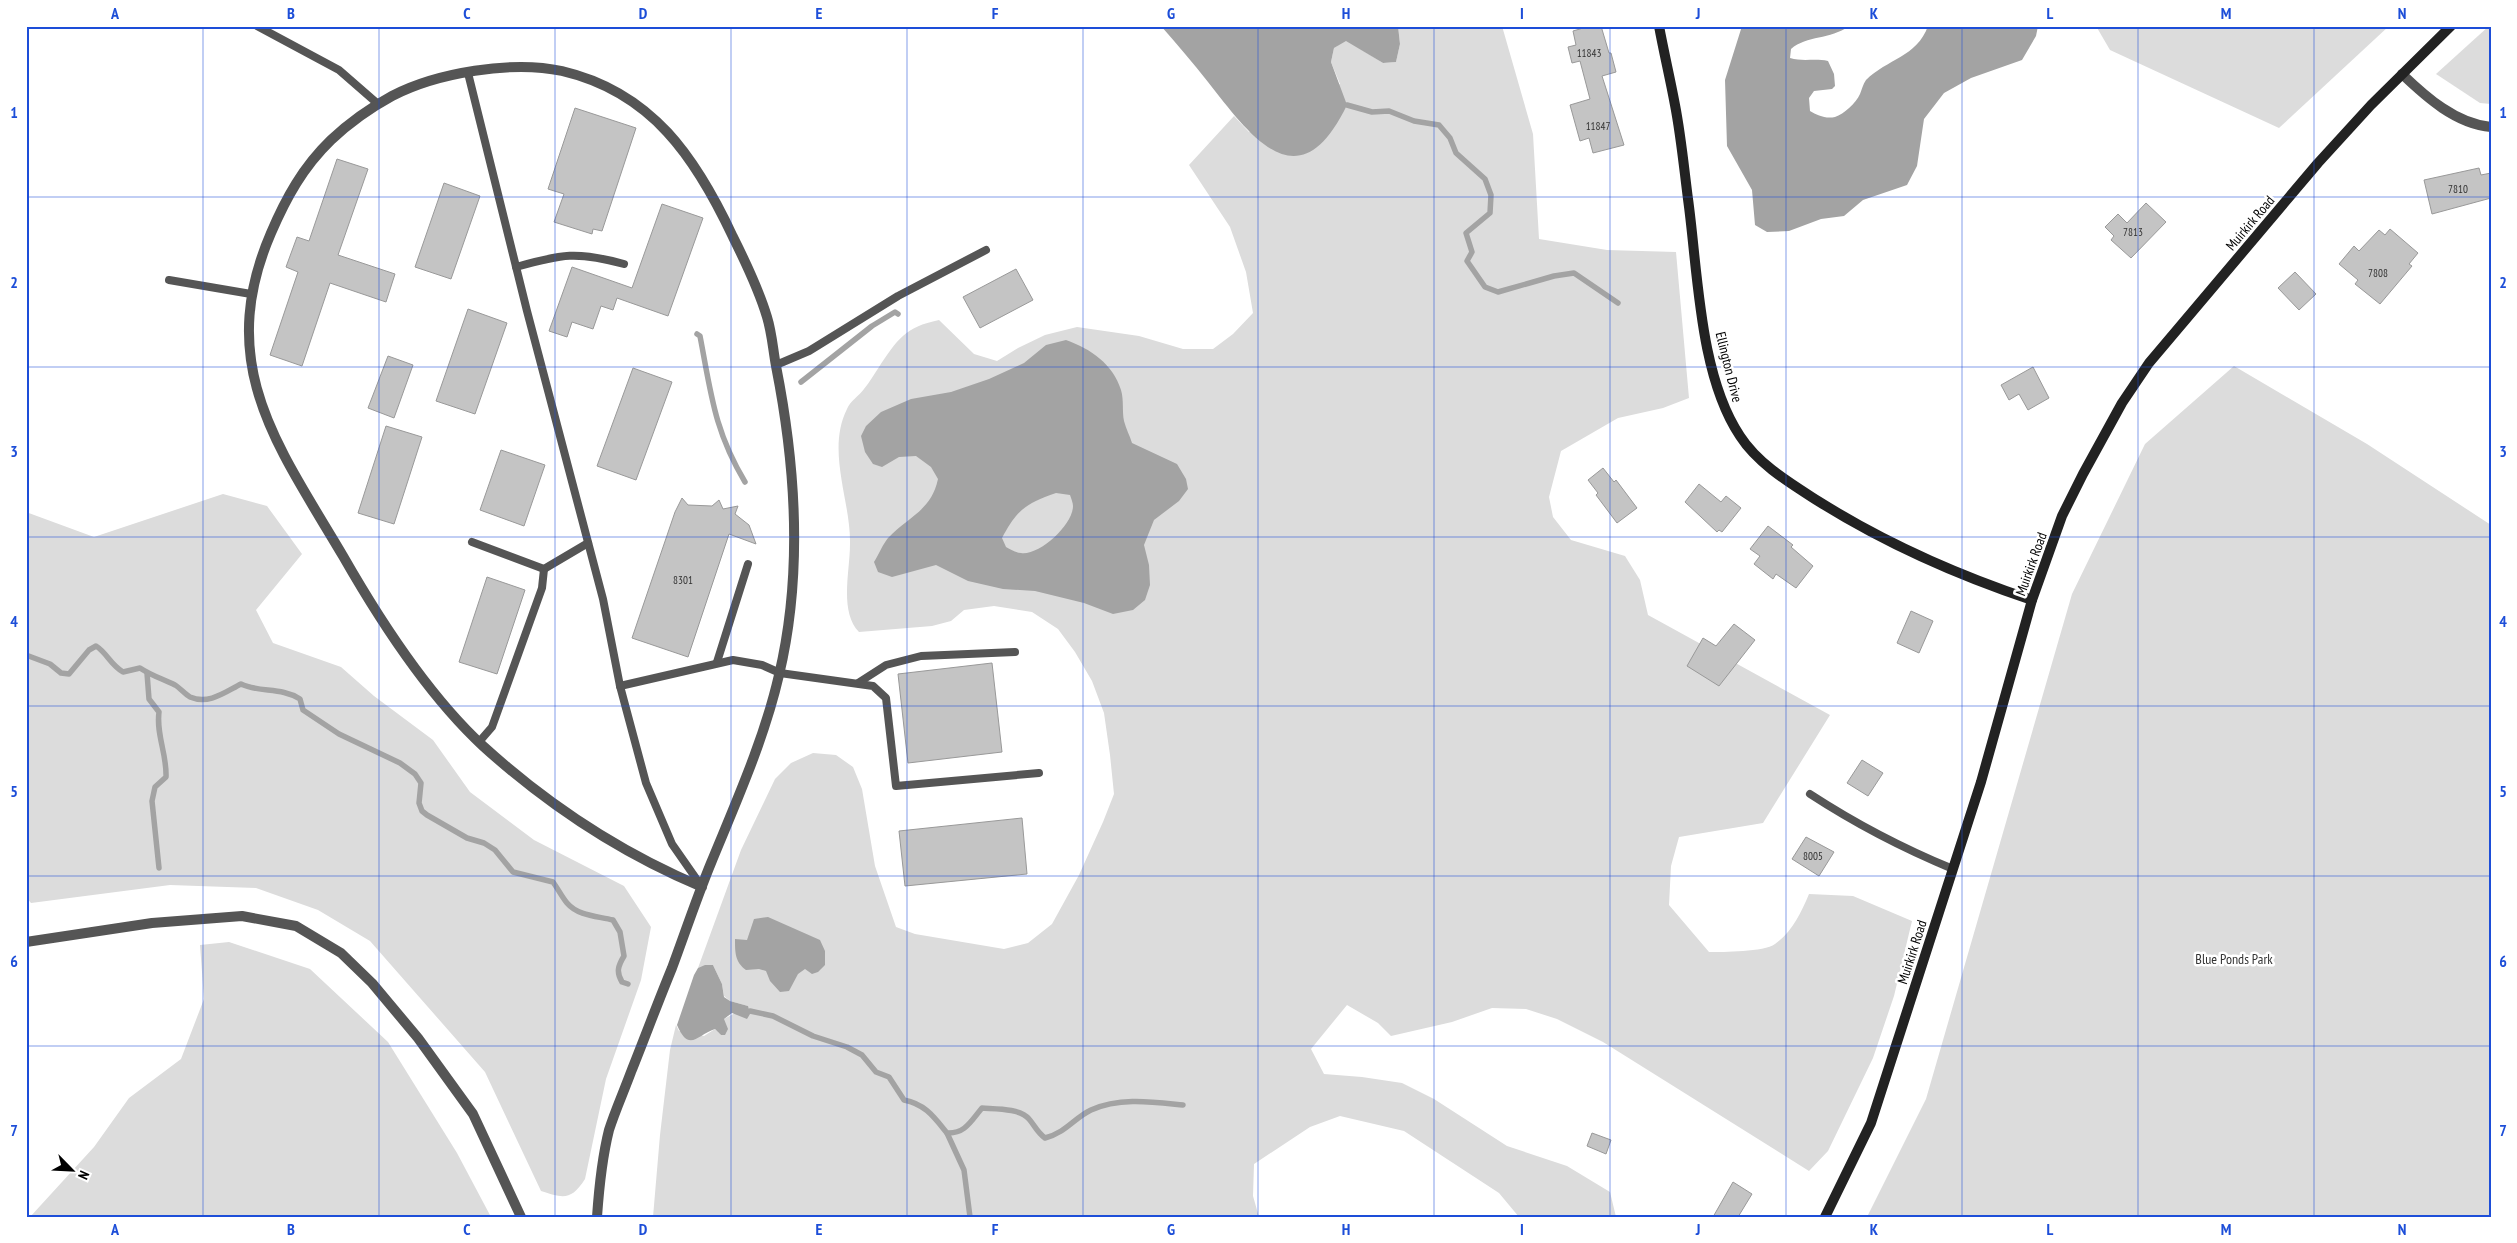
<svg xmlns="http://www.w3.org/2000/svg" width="2517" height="1243" viewBox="0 0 2517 1243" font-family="'PT Sans Narrow',sans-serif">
  <rect width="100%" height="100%" fill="#fff"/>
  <g fill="#dcdcdc">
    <path d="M1398 26H1502L1533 134 1539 239 1607 250 1676 252 1689 398 1663 408 1618 418 1561 451 1549 497 1553 517 1571 540 1625 556 1640 580 1648 615 1830 715 1763 823 1679 837 1671 866 1669 905 1709 952C1723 952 1764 952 1775 944 1792 932 1801 913 1809 894L1853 896 1912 921 1894 996 1873 1058 1828 1151 1809 1171 1603 1042 1557 1019 1526 1009 1492 1008 1452 1022 1391 1036 1378 1023 1347 1005 1311 1049 1324 1074 1362 1077 1402 1083 1434 1099 1507 1146 1567 1166 1610 1192 1616 1217H1519L1499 1193 1404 1131 1340 1116 1310 1127 1254 1164 1253 1196 1259 1217H653L660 1135 670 1050 676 1025 679 1031 704 1036 715 1029 721 1035 724 1019 748 1006 730 1001 724 996 722 984 713 965 698 968 741 850 775 779 791 763 813 753 836 755 853 767 862 789 875 866 896 927 915 934 1004 949 1028 943 1052 924 1079 875 1103 822 1114 794 1110 755 1104 713 1092 681 1075 652 1058 629 1032 612 994 606 964 610 951 621 932 626 859 632C839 611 850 572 850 544 851 501 826 451 847 409 850 401 859 396 864 389 870 382 874 374 879 367 897 340 905 327 939 320L974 354 997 361 1018 348 1045 335 1077 327 1139 336 1183 349H1213L1233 334 1253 313 1246 272 1230 227 1189 165 1234 116 1249 132 1340 84 1331 62 1334 48 1346 40 1383 63 1396 62 1400 44Z"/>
    <path d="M2096 26H2389L2279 128 2110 50Z"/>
    <path d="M2489 26H2491V104L2480 103 2436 74Z"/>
    <path d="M2234 366 2367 444 2491 525V1217H1867L1926 1099 2072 594 2145 444Z"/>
    <path d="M223 494 267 506 302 554 256 610 273 643 341 667 374 696 433 740 470 792 534 840 624 886 651 927 641 980 606 1079 585 1179C571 1201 563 1198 541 1191L485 1072 370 941 318 910 256 888 170 885 31 903 26 897V512L94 537Z"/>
    <path d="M229 942 310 969 388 1042 457 1153 491 1217H30L94 1147 129 1098 181 1059 204 999 200 945Z"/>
  </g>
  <g fill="#a3a3a3" fill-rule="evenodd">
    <path d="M1161 26H1398L1400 44 1396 62 1383 63 1346 41 1334 48 1331 62 1347 105C1299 204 1252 138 1208 82 1193 63 1177 44 1161 26Z"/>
    <path d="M1742 26H1849C1830 40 1807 35 1791 49L1790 58C1803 62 1815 58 1828 61L1834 74 1835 86 1832 89 1814 91 1809 98 1810 111C1817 115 1825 119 1835 117 1844 114 1856 103 1860 94 1862 89 1863 84 1866 80 1887 59 1917 57 1928 26H2038L2036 36 2022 60 1971 78 1944 93 1924 119 1917 166 1907 185 1863 200 1844 216 1821 219 1789 231 1767 232 1755 225 1752 190 1727 146 1725 80Z"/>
    <path d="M1066 340C1091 349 1113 364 1121 390 1124 400 1122 411 1124 421 1126 429 1130 436 1132 443L1177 464 1186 479 1188 489 1179 501 1154 520 1144 545 1149 565 1150 585 1145 600 1133 610 1113 614 1084 603 1035 591 1003 589 968 581 936 565 892 577 878 572 874 562C879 554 883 544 888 538 909 516 931 511 938 479L931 467 916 456 899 457 882 467 873 464 865 452 861 436 866 426 881 412 911 399 951 392 989 379 1024 363 1046 345ZM1056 493 1070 495C1071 498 1073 503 1073 506 1073 525 1039 556 1021 553 1016 553 1010 549 1006 547L1002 538C1017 510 1025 504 1056 493Z"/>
    <path d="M768 917 820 940 825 951V965L818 972 812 974 805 969 798 974 789 991 780 992 770 981 766 971 759 969 746 970C735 962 735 953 735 939L747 940 754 919Z"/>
    <path d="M705 965H713L722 984 724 997 730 1001 748 1006 750 1014 747 1019 732 1013 724 1019 728 1029 725 1035H721L715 1029C697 1035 689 1053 677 1025L694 975 698 968Z"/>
  </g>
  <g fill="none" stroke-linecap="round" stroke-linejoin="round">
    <g stroke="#a3a3a3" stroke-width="5.5">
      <path d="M1347 105 1372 112 1389 111 1414 121 1439 125 1450 138 1456 153 1485 179 1491 195 1490 213 1466 233 1472 252 1467 261 1485 287 1498 292 1554 276 1574 273 1618 303"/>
      <path d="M697 334 700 336C711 393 714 430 745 482"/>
      <path d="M801 382 872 326 895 312 898 314"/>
      <path d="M26 655 50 664 61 673 69 674 89 650 96 646C107 653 110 664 123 672L140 668C152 676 163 679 175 685 180 688 185 694 190 697 209 705 225 692 241 684 260 693 281 687 300 699L303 710 339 734 400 763 415 774 421 783 419 803 422 811 427 815 467 838 484 843 495 850 513 872 553 882C558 889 562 897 567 903 578 916 597 916 613 920L620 932 624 956C618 966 616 972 622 982L628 984"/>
      <path d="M147 673 149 699 159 712C156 735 167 754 166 777L155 787 152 801 159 868"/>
      <path d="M750 1011 773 1016 813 1036 847 1047 862 1055 876 1072 889 1077 904 1100C925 1104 934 1117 947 1133 965 1134 971 1121 982 1108 995 1109 1020 1108 1029 1119 1035 1126 1037 1132 1045 1138 1067 1132 1074 1118 1091 1110 1120 1097 1153 1102 1183 1105"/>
      <path d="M947 1133 964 1170 970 1217"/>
    </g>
  </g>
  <g fill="#c4c4c4" stroke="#999">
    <path d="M1590 26H1601L1609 53H1611L1616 72 1602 76 1624 145 1593 153 1589 138 1580 141 1570 105 1590 99 1580 61 1572 63 1568 47 1576 45 1573 31Z"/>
    <path d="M575 108 636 128 602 231 593 229 592 234 554 222 564 194 548 189Z"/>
    <path d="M337 159 368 169 338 255 395 274 386 302 330 283 302 366 270 355 298 272 286 267 297 237 309 241Z"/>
    <path d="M2479 168 2481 175 2491 173V198L2432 214 2424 180Z"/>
    <path d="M444 183 480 196 451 279 415 267Z"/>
    <path d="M2146 203 2166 222 2131 258 2111 240 2114 236 2105 227 2118 214 2127 223Z"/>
    <path d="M662 204 703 218 668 316 617 298 613 310 601 306 593 329 572 322 567 337 549 331 572 267 632 288Z"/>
    <path d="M2390 229 2418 253 2409 264 2412 266 2380 304 2355 284 2358 280 2339 264 2354 246 2359 251 2379 230 2385 235Z"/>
    <path d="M1016 269 1033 300 980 328 963 297Z"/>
    <path d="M2295 272 2316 294 2299 310 2278 288Z"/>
    <path d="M468 309 507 323 475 414 436 401Z"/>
    <path d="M388 356 413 365 394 418 368 408Z"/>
    <path d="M2033 367 2049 398 2028 410 2019 394 2009 400 2001 385Z"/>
    <path d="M633 368 672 382 636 480 597 466Z"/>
    <path d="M386 426 422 437 394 524 358 513Z"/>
    <path d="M501 450 545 465 524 526 480 510Z"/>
    <path d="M1603 468 1614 482 1616 480 1637 508 1617 523 1596 495 1598 493 1588 480Z"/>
    <path d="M1699 484 1721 502 1726 496 1741 508 1722 532 1719 530 1717 532 1685 502Z"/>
    <path d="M682 498 688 505 712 506 719 500 723 509 738 506 735 514 749 525 756 544 729 534 688 657 632 638 675 512Z"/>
    <path d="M1768 526 1793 545 1791 547 1813 566 1796 588 1776 574 1773 579 1754 564 1760 556 1750 549Z"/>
    <path d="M487 577 525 590 497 674 459 662Z"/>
    <path d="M1911 611 1933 621 1919 653 1897 643Z"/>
    <path d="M1734 624 1755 640 1719 686 1687 666 1703 638 1716 646Z"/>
    <path d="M992 663 1002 752 908 763 898 674Z"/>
    <path d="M1862 760 1883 773 1868 796 1847 783Z"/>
    <path d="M1022 818 1027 874 905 886 899 831Z"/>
    <path d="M1806 837 1834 852 1819 876 1792 859Z"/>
    <path d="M1592 1133 1611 1140 1606 1154 1587 1146Z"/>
    <path d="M1733 1182 1752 1194 1738 1217H1713Z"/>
  </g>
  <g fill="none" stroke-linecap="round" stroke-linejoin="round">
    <g stroke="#555" stroke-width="8">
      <path d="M257 26 339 70 378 104"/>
      <path d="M468 73 527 311 603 599 620 686 646 783 672 844 702 887"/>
      <path d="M516 267C562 254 577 251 624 264"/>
      <path d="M169 280 251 294"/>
      <path d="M776 365 809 351 898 296 986 250"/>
      <path d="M472 542 544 569 588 543"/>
      <path d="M717 662 748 564"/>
      <path d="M858 683 886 665 921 656 1015 652"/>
      <path d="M620 686 733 660 762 665 780 673 873 686 886 698 896 786 1039 773"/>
      <path d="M479 742 492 727 542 588 544 569"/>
      <path d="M1810 794C1856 824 1902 848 1953 869"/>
    </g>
    <g stroke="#555" stroke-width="10">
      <path d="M2402 74C2426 97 2456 124 2491 127"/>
      <path d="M26 942 152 923 242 916 296 926 341 953 372 983 418 1038 473 1114 521 1217"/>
      <path d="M597 1217C599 1188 602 1158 609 1130 615 1111 624 1091 631 1072 645 1037 658 1002 672 968 685 933 697 897 711 863 736 802 764 740 779 675 803 574 796 467 776 366 773 350 772 333 767 317 759 290 746 263 733 237 696 158 652 92 562 71 512 60 436 73 392 96 370 108 349 123 331 140 303 167 286 198 271 233 214 365 278 446 343 556 379 619 430 697 483 746 548 805 621 853 702 887"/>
    </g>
    <g stroke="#222" stroke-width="10">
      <path d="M1659 26C1664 53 1670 78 1675 105 1681 136 1684 168 1688 199 1698 271 1699 375 1740 436 1758 464 1790 483 1818 501 1885 543 1957 575 2032 600"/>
      <path d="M1825 1217 1871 1123 1981 782 2032 600 2062 516 2083 474 2122 403 2149 363 2318 163 2371 105 2451 26"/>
    </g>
  </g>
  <path fill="none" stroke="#1d4ed8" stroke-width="1" stroke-opacity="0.55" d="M203 26V1217M379 26V1217M555 26V1217M731 26V1217M907 26V1217M1083 26V1217M1258 26V1217M1434 26V1217M1610 26V1217M1786 26V1217M1962 26V1217M2138 26V1217M2314 26V1217M26 197H2491M26 367H2491M26 537H2491M26 706H2491M26 876H2491M26 1046H2491"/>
  <g text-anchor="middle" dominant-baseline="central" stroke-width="5" stroke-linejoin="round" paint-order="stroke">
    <g font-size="11" fill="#313131">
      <text x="1589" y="53">11843</text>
      <text x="1598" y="126">11847</text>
      <text x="2458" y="189">7810</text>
      <text x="2133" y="232">7813</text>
      <text x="2378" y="273">7808</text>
      <text x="683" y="580">8301</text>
      <text x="1813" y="856">8005</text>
    </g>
    <g font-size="14" fill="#000" stroke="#fff">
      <text transform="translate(2250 223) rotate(-50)">Muirkirk Road</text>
      <text transform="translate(1729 367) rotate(76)">Ellington Drive</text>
      <text transform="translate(2031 564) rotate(-70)">Muirkirk Road</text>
      <text transform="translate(1912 952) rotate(-72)">Muirkirk Road</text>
    </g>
    <g font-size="14" fill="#333" stroke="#fff">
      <text x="2234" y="959">Blue Ponds Park</text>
    </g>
  </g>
  <rect width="2517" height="1243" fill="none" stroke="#ffffff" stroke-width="55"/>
  <g transform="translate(72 1170) rotate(114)" stroke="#ffffff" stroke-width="4" paint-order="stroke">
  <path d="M0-4L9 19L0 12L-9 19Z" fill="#000000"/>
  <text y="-8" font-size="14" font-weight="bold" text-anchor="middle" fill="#000000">N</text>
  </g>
  <rect x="28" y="28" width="2462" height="1188" fill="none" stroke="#1d4ed8" stroke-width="2"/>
  <g font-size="16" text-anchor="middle" font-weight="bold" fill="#1d4ed8">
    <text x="115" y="19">A</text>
    <text x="291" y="19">B</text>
    <text x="467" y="19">C</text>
    <text x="643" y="19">D</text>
    <text x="819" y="19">E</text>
    <text x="995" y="19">F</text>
    <text x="1171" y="19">G</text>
    <text x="1346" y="19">H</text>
    <text x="1522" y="19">I</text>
    <text x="1698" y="19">J</text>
    <text x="1874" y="19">K</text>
    <text x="2050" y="19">L</text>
    <text x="2226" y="19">M</text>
    <text x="2402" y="19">N</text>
    <text x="14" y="118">1</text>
    <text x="2503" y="118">1</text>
    <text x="14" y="288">2</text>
    <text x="2503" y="288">2</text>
    <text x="14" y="457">3</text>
    <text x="2503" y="457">3</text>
    <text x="14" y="627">4</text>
    <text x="2503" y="627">4</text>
    <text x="14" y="797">5</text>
    <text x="2503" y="797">5</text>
    <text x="14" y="967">6</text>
    <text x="2503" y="967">6</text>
    <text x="14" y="1136">7</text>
    <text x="2503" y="1136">7</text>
    <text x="115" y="1235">A</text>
    <text x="291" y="1235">B</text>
    <text x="467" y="1235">C</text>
    <text x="643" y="1235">D</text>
    <text x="819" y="1235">E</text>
    <text x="995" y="1235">F</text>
    <text x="1171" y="1235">G</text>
    <text x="1346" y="1235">H</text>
    <text x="1522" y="1235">I</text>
    <text x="1698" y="1235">J</text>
    <text x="1874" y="1235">K</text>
    <text x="2050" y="1235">L</text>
    <text x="2226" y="1235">M</text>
    <text x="2402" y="1235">N</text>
  </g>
</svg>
